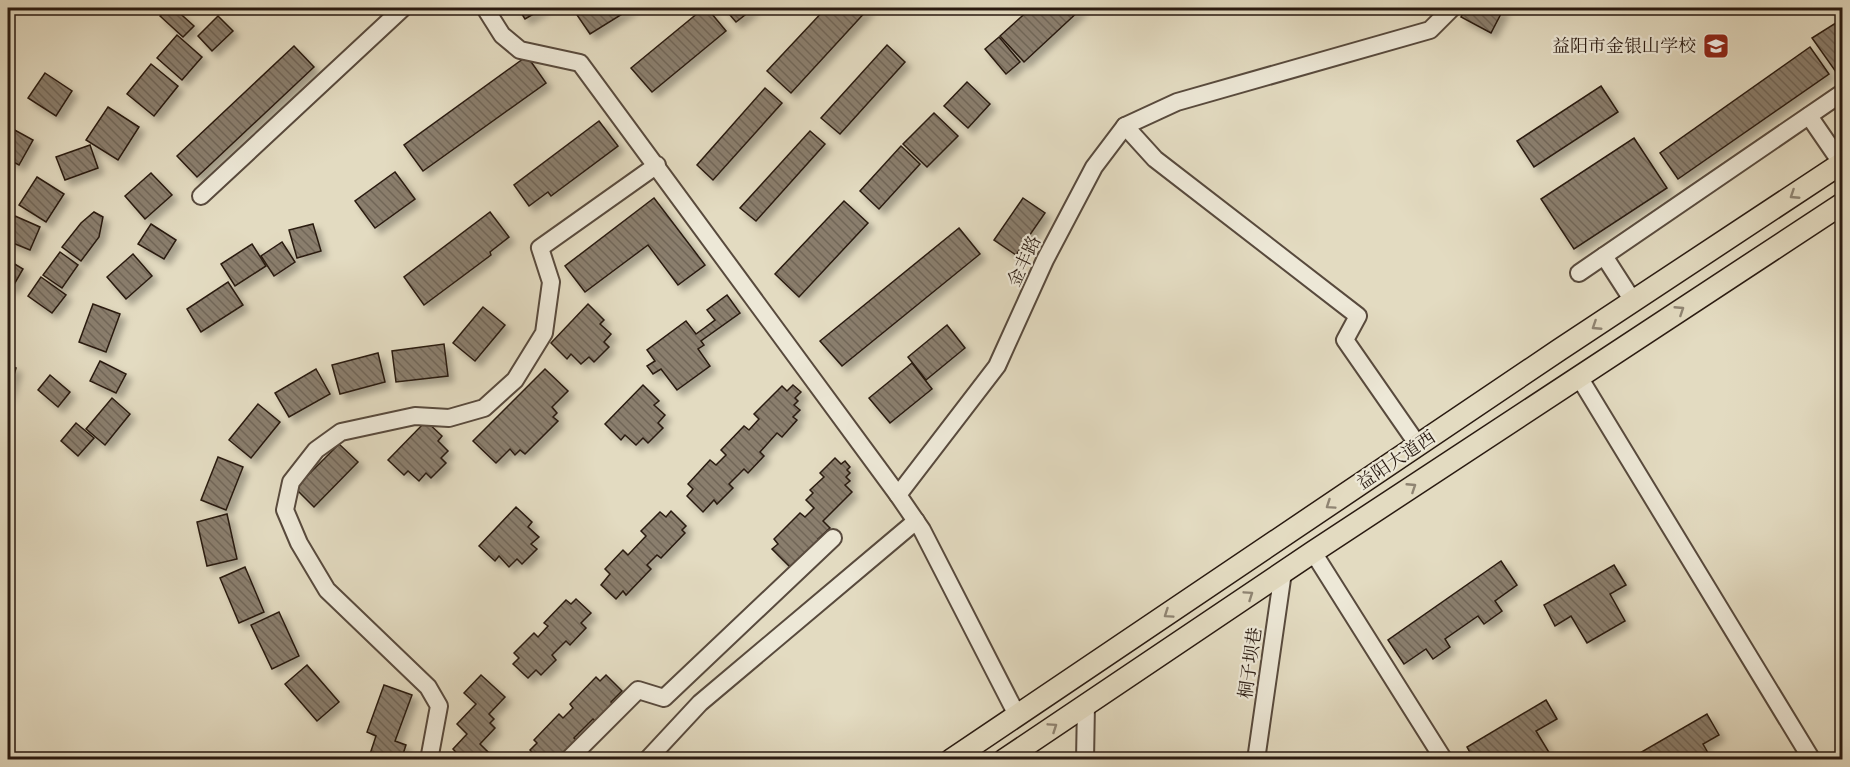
<svg xmlns="http://www.w3.org/2000/svg" width="1850" height="767" viewBox="0 0 1850 767" font-family="Alegreya,'Noto Serif SC',serif">
  <defs>
    <pattern id="building-back-hatch" width="6" height="6" patternUnits="userSpaceOnUse" patternTransform="scale(1.5)"><rect width="6" height="6" fill="#8a7e6d"/><path d="M-1 5l2 2M0 0l6 6M5-1l2 2" fill="none" stroke="#716658"/></pattern>
    <filter id="shadow"><feDropShadow dx="5.5" dy="5.5" stdDeviation="3" flood-color="#0004"/></filter>
  </defs>
  <rect width="100%" height="100%" fill="#e3dbc1"/>
  <filter id="stains"><feTurbulence type="fractalNoise" baseFrequency=".00333" numOctaves="4"/><feColorMatrix values="0 0 0 0 .2 0 0 0 0 .09 0 0 0 0 .02 0 0 0 .5 -.17"/></filter>
  <radialGradient id="worn" r=".72"><stop offset=".6" stop-color="#630" stop-opacity="0"/><stop offset="1" stop-color="#630" stop-opacity=".3"/></radialGradient>
  <g fill="url(#building-back-hatch)" stroke="#291a11" stroke-width="1.5" filter="url(#shadow)">
    <path d="M168 8H174L194 26 183 37 160 16Z"/>
    <path d="M518 8H544L525 19Z"/>
    <path d="M582 8H632L590 34 575 12Z"/>
    <path d="M704 8H707L726 31 652 92 631 68Z"/>
    <path d="M724 8H754L736 22Z"/>
    <path d="M826 8H869L791 93 767 71Z"/>
    <path d="M1031 8H1082L1024 62 1000 36Z"/>
    <path d="M1466 8H1504L1491 33 1461 17Z"/>
    <path d="M218 16 233 31 212 51 198 36Z"/>
    <path d="M1842 19V67L1836 72 1812 38Z"/>
    <path d="M177 35 202 57 182 80 157 58Z"/>
    <path d="M999 37 1020 62 1006 74 985 49Z"/>
    <path d="M887 45 905 62 840 134 821 118Z"/>
    <path d="M294 46 314 67 197 177 177 156Z"/>
    <path d="M1810 47 1829 74 1678 179 1660 153Z"/>
    <path d="M527 56 546 83 423 171 404 145Z"/>
    <path d="M151 64 178 86 154 116 127 94Z"/>
    <path d="M45 73 72 91 56 116 28 98Z"/>
    <path d="M967 82 990 104 968 128 944 106Z"/>
    <path d="M1601 86 1618 112 1534 167 1517 141Z"/>
    <path d="M765 88 782 103 713 180 697 165Z"/>
    <path d="M108 107 139 127 118 160 86 140Z"/>
    <path d="M934 113 958 136 927 167 903 144Z"/>
    <path d="M599 121 618 146 551 196 548 192 529 206 514 185Z"/>
    <path d="M11 128 33 140 19 165 8 159V134Z"/>
    <path d="M810 131 825 144 756 221 740 208Z"/>
    <path d="M1634 138 1667 188 1574 249 1541 199Z"/>
    <path d="M90 145 98 168 65 180 56 157Z"/>
    <path d="M901 146 920 164 879 209 860 191Z"/>
    <path d="M395 172 415 199 375 228 355 201Z"/>
    <path d="M151 173 172 195 145 219 125 196Z"/>
    <path d="M37 177 64 194 46 222 19 205Z"/>
    <path d="M654 198 705 265 678 285 648 245 585 292 565 266Z"/>
    <path d="M1023 198 1045 213 1016 255 994 240Z"/>
    <path d="M844 201 868 223 799 297 775 274Z"/>
    <path d="M94 212 103 217 99 237 81 261 62 247 81 223Z"/>
    <path d="M490 212 509 237 490 252 491 255 424 305 404 277Z"/>
    <path d="M15 216 40 227 30 250 8 241Z"/>
    <path d="M151 224 176 240 164 259 138 244Z"/>
    <path d="M313 224 321 251 297 258 289 230Z"/>
    <path d="M959 228 980 254 842 366 820 341Z"/>
    <path d="M282 242 295 262 274 276 261 256Z"/>
    <path d="M252 244 266 266 235 286 221 264Z"/>
    <path d="M60 252 78 265 62 288 43 275Z"/>
    <path d="M133 254 152 276 126 299 107 277Z"/>
    <path d="M8 260 23 269 12 288 8 286Z"/>
    <path d="M41 277 66 295 52 313 28 296Z"/>
    <path d="M228 282 243 305 201 332 187 309Z"/>
    <path d="M727 295 740 313 701 341 704 345 698 349 710 366 677 390 661 369 653 374 647 366 655 361 647 350 686 321 696 334 715 320 707 310Z"/>
    <path d="M93 304 120 314 106 352 79 342Z"/>
    <path d="M588 304 604 320 600 324 611 334 604 342 609 347 594 362 589 357 581 364 571 354 567 359 551 343Z"/>
    <path d="M483 307 505 325 475 361 453 343Z"/>
    <path d="M947 325 965 348 926 380 908 357Z"/>
    <path d="M444 344 448 376 396 382 392 351Z"/>
    <path d="M378 353 385 382 340 394 332 365Z"/>
    <path d="M100 361 126 374 116 393 90 381Z"/>
    <path d="M912 363 932 389 890 423 869 398Z"/>
    <path d="M8 365 16 368 8 396Z"/>
    <path d="M316 369 330 394 289 417 275 393Z"/>
    <path d="M545 369 568 391 552 407 557 413 553 417 558 421 525 454 520 450 515 455 510 449 496 463 473 441Z"/>
    <path d="M50 375 70 392 58 407 38 390Z"/>
    <path d="M643 385 659 401 654 405 665 415 658 423 663 428 648 443 643 438 636 445 625 435 621 440 605 424Z"/>
    <path d="M793 385 801 392 795 398 798 401 794 405 800 410 793 417 797 420 782 437 777 433 760 452 764 456 748 473 744 469 729 484 733 488 717 504 714 500 703 512 687 496 693 489 688 484 710 460 716 465 726 455 721 450 744 426 749 430 759 419 754 414 782 386 787 391Z"/>
    <path d="M112 398 130 414 105 445 86 429Z"/>
    <path d="M258 404 280 422 251 458 229 440Z"/>
    <path d="M426 421 442 436 438 441 448 451 441 458 446 463 431 478 426 473 419 481 408 471 404 475 388 460Z"/>
    <path d="M76 423 94 438 78 456 61 441Z"/>
    <path d="M339 444 358 462 314 507 295 488Z"/>
    <path d="M218 457 243 467 226 510 201 500Z"/>
    <path d="M835 458 841 464 845 461 850 467 847 470 850 473 846 477 850 481 845 485 852 492 823 521 830 528 818 539 821 542 803 559 801 557 790 567 772 549 778 544 774 539 800 513 805 517 814 508 806 500 813 493 810 490 824 477 820 473Z"/>
    <path d="M516 507 532 522 528 527 539 537 531 544 537 549 522 564 517 559 509 567 499 556 495 561 479 546Z"/>
    <path d="M671 511 686 526 682 530 685 533 661 558 657 555 647 565 651 569 626 595 623 591 616 599 601 585 610 574 605 569 623 550 628 555 646 536 641 531 660 512 666 517Z"/>
    <path d="M227 514 237 559 207 566 197 522Z"/>
    <path d="M1501 561 1517 585 1495 601 1502 611 1484 624 1478 616 1445 639 1450 647 1433 659 1426 649 1404 664 1388 640Z"/>
    <path d="M1614 565 1626 585 1610 594 1625 621 1587 643 1571 616 1555 626 1544 605Z"/>
    <path d="M245 567 264 612 239 623 220 578Z"/>
    <path d="M576 599 591 613 581 623 586 628 570 645 566 641 552 655 556 660 541 675 536 670 528 678 513 664 519 658 514 653 534 633 538 637 548 626 544 623 566 600 571 604Z"/>
    <path d="M279 612 299 656 272 669 251 625Z"/>
    <path d="M307 665 339 702 317 721 285 684Z"/>
    <path d="M481 675 505 697 489 714 494 719 490 723 495 728 480 744 488 752 484 760H463L453 749 467 734 457 724 476 704 464 693Z"/>
    <path d="M606 675 622 691 611 702 615 706 598 724 593 719 574 738 579 743 562 759 558 755 553 760H539L530 750 537 743 534 740 559 714 563 718 573 708 570 704 596 677 600 681Z"/>
    <path d="M384 685 412 695 395 741 406 745 401 760H368L376 736 367 732Z"/>
    <path d="M1546 700 1557 719 1536 731 1553 759 1502 760 1498 754 1488 760H1474L1467 747Z"/>
    <path d="M1707 714 1719 735 1703 744 1712 760H1641L1638 754Z"/>
  </g>
  <g fill="none" stroke-linecap="round" stroke-linejoin="round">
    <defs>
      <g id="minor">
        <path d="M485 8 502 35 520 50 580 63 898 495"/>
        <path d="M1809 116 1842 164"/>
        <path d="M1125 126 1155 159 1358 316 1345 340 1418 445"/>
        <path d="M201 196 403 8"/>
        <path d="M1604 256 1633 301"/>
        <path d="M1579 273 1842 93"/>
        <path d="M1579 377 1812 760"/>
        <path d="M1313 552 1444 760"/>
        <path d="M1017 715 922 530 898 495 997 366 1045 260 1094 167 1125 126 1177 102 1430 30 1452 8"/>
        <path d="M429 760 439 706 428 687 327 590 299 543 285 510 291 482 316 450 341 432 415 416 449 418 484 408 515 380 544 333 551 282 540 248 657 165"/>
        <path d="M568 760 638 690 664 698 833 538"/>
        <path d="M647 760 700 703 916 521"/>
        <path d="M1085 760 1086 704"/>
        <path d="M1256 760 1283 572"/>
      </g>
      <g id="major">
        <path d="M951 760 1559 350 1842 163"/>
        <path d="M1004 760 1313 552 1842 204"/>
      </g>
    </defs>
    <use href="#minor" stroke="#584a3d" stroke-width="20"/>
    <use href="#major" stroke="#291a11" stroke-width="24"/>
    <use href="#minor" stroke="#ede8d7" stroke-width="16"/>
    <use href="#major" stroke="#e3dbc1" stroke-width="21"/>
  </g>
  <defs><path id="oneway-chevron" d="M-2-3.5L2.5 0L-2 3.5" fill="none" stroke-width="1.6" stroke-linecap="round" stroke-linejoin="round" transform="scale(1.5)"/></defs>
  <g stroke="#8f8472">
    <use href="#oneway-chevron" transform="translate(1794 195) rotate(147)"/>
    <use href="#oneway-chevron" transform="translate(1680 310) rotate(-33)"/>
    <use href="#oneway-chevron" transform="translate(1596 326) rotate(147)"/>
    <use href="#oneway-chevron" transform="translate(1412 487) rotate(-33)"/>
    <use href="#oneway-chevron" transform="translate(1330 505) rotate(146)"/>
    <use href="#oneway-chevron" transform="translate(1249 595) rotate(-34)"/>
    <use href="#oneway-chevron" transform="translate(1168 614) rotate(146)"/>
    <use href="#oneway-chevron" transform="translate(1053 727) rotate(-34)"/>
  </g>
  <defs>
    <symbol id="school-square" viewBox="-11 -11 22 22"><rect x="-9" y="-9" width="18" height="18" rx="4" fill="#8f2418" stroke="#ede8d7"/><path d="M0-5L7-2L0 1L-7-2ZM-4 1L0 2.5L4 1V4Q0 6-4 4Z" fill="#fff"/></symbol>
  </defs>
  <g fill-rule="evenodd">
    <use href="#school-square" x="1701" y="31" width="30" height="30"/>
  </g>
  <g text-anchor="middle" dominant-baseline="central" stroke-width="4.5" stroke-linejoin="round" paint-order="stroke">
    <g font-size="18" fill="#291a11" stroke="#ede8d7" text-anchor="end">
      <text x="1696" y="46">益阳市金银山学校</text>
    </g>
    <g font-size="18" fill="#291a11" stroke="#ede8d7">
      <text transform="translate(1024 261) rotate(-65)">金丰路</text>
      <text transform="translate(1396 460) rotate(-34)">益阳大道西</text>
      <text transform="translate(1250 663) rotate(-82)">桐子坝巷</text>
    </g>
  </g>
  <rect width="1850" height="767" fill="none" stroke="#e3dbc1" stroke-width="30"/>
  <rect x="9" y="9" width="1832" height="749" fill="none" stroke="#291a11" stroke-width="3"/>
  <rect x="15" y="15" width="1820" height="737" fill="none" stroke="#291a11" stroke-width="1.5"/>
  <rect width="100%" height="100%" filter="url(#stains)"/>
  <rect width="100%" height="100%" fill="url(#worn)"/>
</svg>
